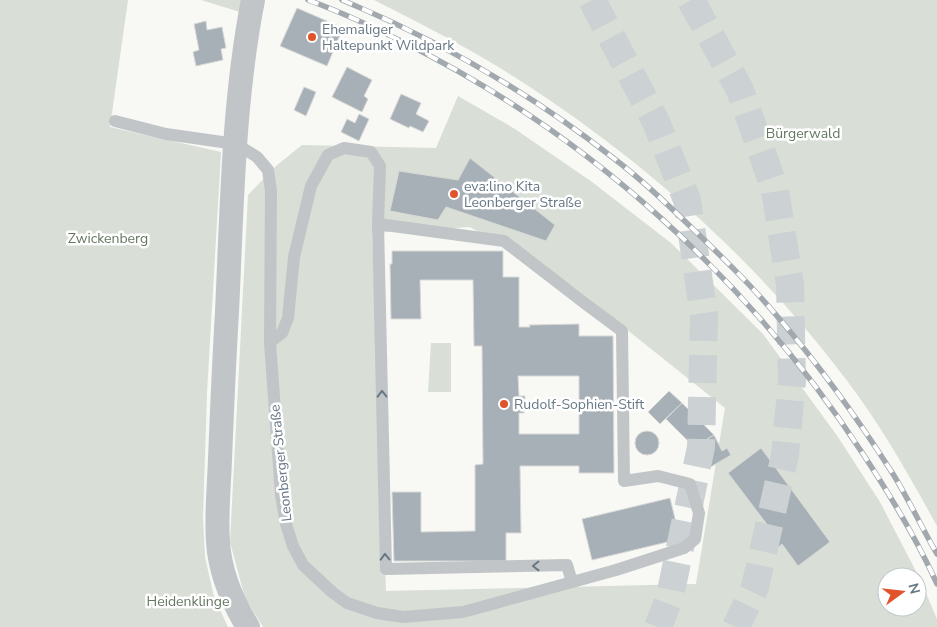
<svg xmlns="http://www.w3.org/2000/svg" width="937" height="627" viewBox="0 0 937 627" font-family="'Nunito Sans',sans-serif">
  <rect width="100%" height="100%" fill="#f8f8f5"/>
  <g fill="#d9ded6" fill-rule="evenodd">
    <path d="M0 0H128L110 127 221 152 207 393 203 518 205 557 214 597 228 627H0Z"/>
    <path d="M201 0H242L240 12Z"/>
    <path d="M374 0H937V526C910 477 882 427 848 382 759 263 644 160 519 80 473 50 423 25 374 0Z"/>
    <path d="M458 96 515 129 592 182 671 243 763 334 838 437 880 502 920 579 937 619V627H263L245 598 230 542 248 195 276 166 302 145 436 148ZM470 227 571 285 725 408 696 584 386 591 372 233ZM887 577H917V607H887Z"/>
    <path d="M431 343H451V392H428Z"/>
  </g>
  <g fill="#a7b0b6" stroke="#d9d9d7" fill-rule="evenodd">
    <path d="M297 8 343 28 327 66 280 46Z"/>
    <path d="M206 21 207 30 222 27 226 48 221 49 223 60 196 66 193 52 199 50 194 24Z"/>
    <path d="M347 67 372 80 364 96 368 99 362 112 332 97Z"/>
    <path d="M304 87 316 92 306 116 294 110Z"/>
    <path d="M401 94 421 103 416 114 429 121 423 132 410 126 409 128 390 119Z"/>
    <path d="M359 114 369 119 359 141 341 132 347 119 355 123Z"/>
    <path d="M470 158 555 225 546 241 446 207 438 220 390 211 399 171 458 180Z"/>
    <path d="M392 251H503V277H519V327H530L529 325 579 324V336H613L614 473H579V466H520L521 533H506V561H394L392 492H421V532L475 531V465L483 464 482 346H474L473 280H420L421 319H391L390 264H392ZM518 376H579V434H519V413H524L525 396H519Z"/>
    <path d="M669 391 682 403 660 424 648 412Z"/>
    <path d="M682 403 714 435 694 447 666 419Z"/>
    <circle cx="647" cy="443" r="12"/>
    <path d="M714 435 722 451 727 448 731 455 709 468 696 446Z"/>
    <path d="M761 448 830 542 798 566 782 544 777 548 767 535 772 531 728 473Z"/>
    <path d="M670 498 680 539 592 560 582 519Z"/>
  </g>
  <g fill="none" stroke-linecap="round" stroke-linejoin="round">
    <g stroke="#ccd2d3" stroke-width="28" stroke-dasharray="28 14" stroke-linecap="butt">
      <path d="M592 0 656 122 687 200 704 316 701 447 670 596 658 627"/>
      <path d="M691 0 740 90 775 190 790 285 792 381 785 455 755 587 736 627"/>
    </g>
    <g stroke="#c1c5c8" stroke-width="12">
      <path d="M115 121 166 134 236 144 257 157 268 170 271 191 270 342 281 495 286 524 293 546 303 565 332 592 347 603 377 613 403 617 463 612 616 570 684 548 695 539 699 513 690 484 658 476 624 481 622 331 587 305 504 241 378 224 380 166 371 152 344 148 328 155 311 186 294 257 288 318 282 333 270 342"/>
      <path d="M378 224 386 569 567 565 572 582"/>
    </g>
    <path stroke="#c1c5c8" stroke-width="24" d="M248 627C232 601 220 573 218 542 216 515 219 487 220 459 222 410 224 361 227 312 232 208 233 102 253 0"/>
    <defs>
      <g id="rail">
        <path d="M308 0C341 12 373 27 405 43 590 135 750 281 863 454 890 495 917 539 937 584"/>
        <path d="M342 0C438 40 530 93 612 157 641 179 667 204 693 229 722 257 751 285 777 316 819 365 858 419 893 474 909 500 922 528 937 554"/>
      </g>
    </defs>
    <use href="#rail" stroke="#a2a9ae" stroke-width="5.5"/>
    <use href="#rail" stroke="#fff" stroke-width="4" stroke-dasharray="11" stroke-linecap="butt"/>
  </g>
  <defs><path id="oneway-chevron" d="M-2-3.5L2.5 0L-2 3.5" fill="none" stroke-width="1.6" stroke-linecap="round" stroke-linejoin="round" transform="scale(1.25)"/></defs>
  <g stroke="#677885">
    <use href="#oneway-chevron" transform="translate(382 394) rotate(-91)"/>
    <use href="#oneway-chevron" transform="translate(385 557) rotate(-91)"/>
    <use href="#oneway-chevron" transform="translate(536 566) rotate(179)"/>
  </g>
  <g fill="#e0532c" stroke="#fff" stroke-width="2">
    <circle cx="312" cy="37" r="5"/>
    <circle cx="454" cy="194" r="5"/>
    <circle cx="504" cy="404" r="5"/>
  </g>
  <g text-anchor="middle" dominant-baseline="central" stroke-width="5" stroke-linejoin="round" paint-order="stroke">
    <g font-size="14" fill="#677885" stroke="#fff" text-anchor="start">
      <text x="322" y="29">Ehemaliger<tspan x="322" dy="16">Haltepunkt Wildpark</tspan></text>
      <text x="464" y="186">eva:lino Kita<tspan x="464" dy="16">Leonberger Straße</tspan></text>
      <text x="514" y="404">Rudolf-Sophien-Stift</text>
    </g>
    <g font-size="14" fill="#667762" stroke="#fff">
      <text x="803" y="133">Bürgerwald</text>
      <text x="108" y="238">Zwickenberg</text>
      <text x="188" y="601">Heidenklinge</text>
    </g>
    <g font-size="14" fill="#677885" stroke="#fff">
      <text transform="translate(281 463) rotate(-96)">Leonberger Straße</text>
    </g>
  </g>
  <g transform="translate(902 592) rotate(75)"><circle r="24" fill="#ffffff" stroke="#c2c9ce"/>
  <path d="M0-4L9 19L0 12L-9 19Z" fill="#e0532c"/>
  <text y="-8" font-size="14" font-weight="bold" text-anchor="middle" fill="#677885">N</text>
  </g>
</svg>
